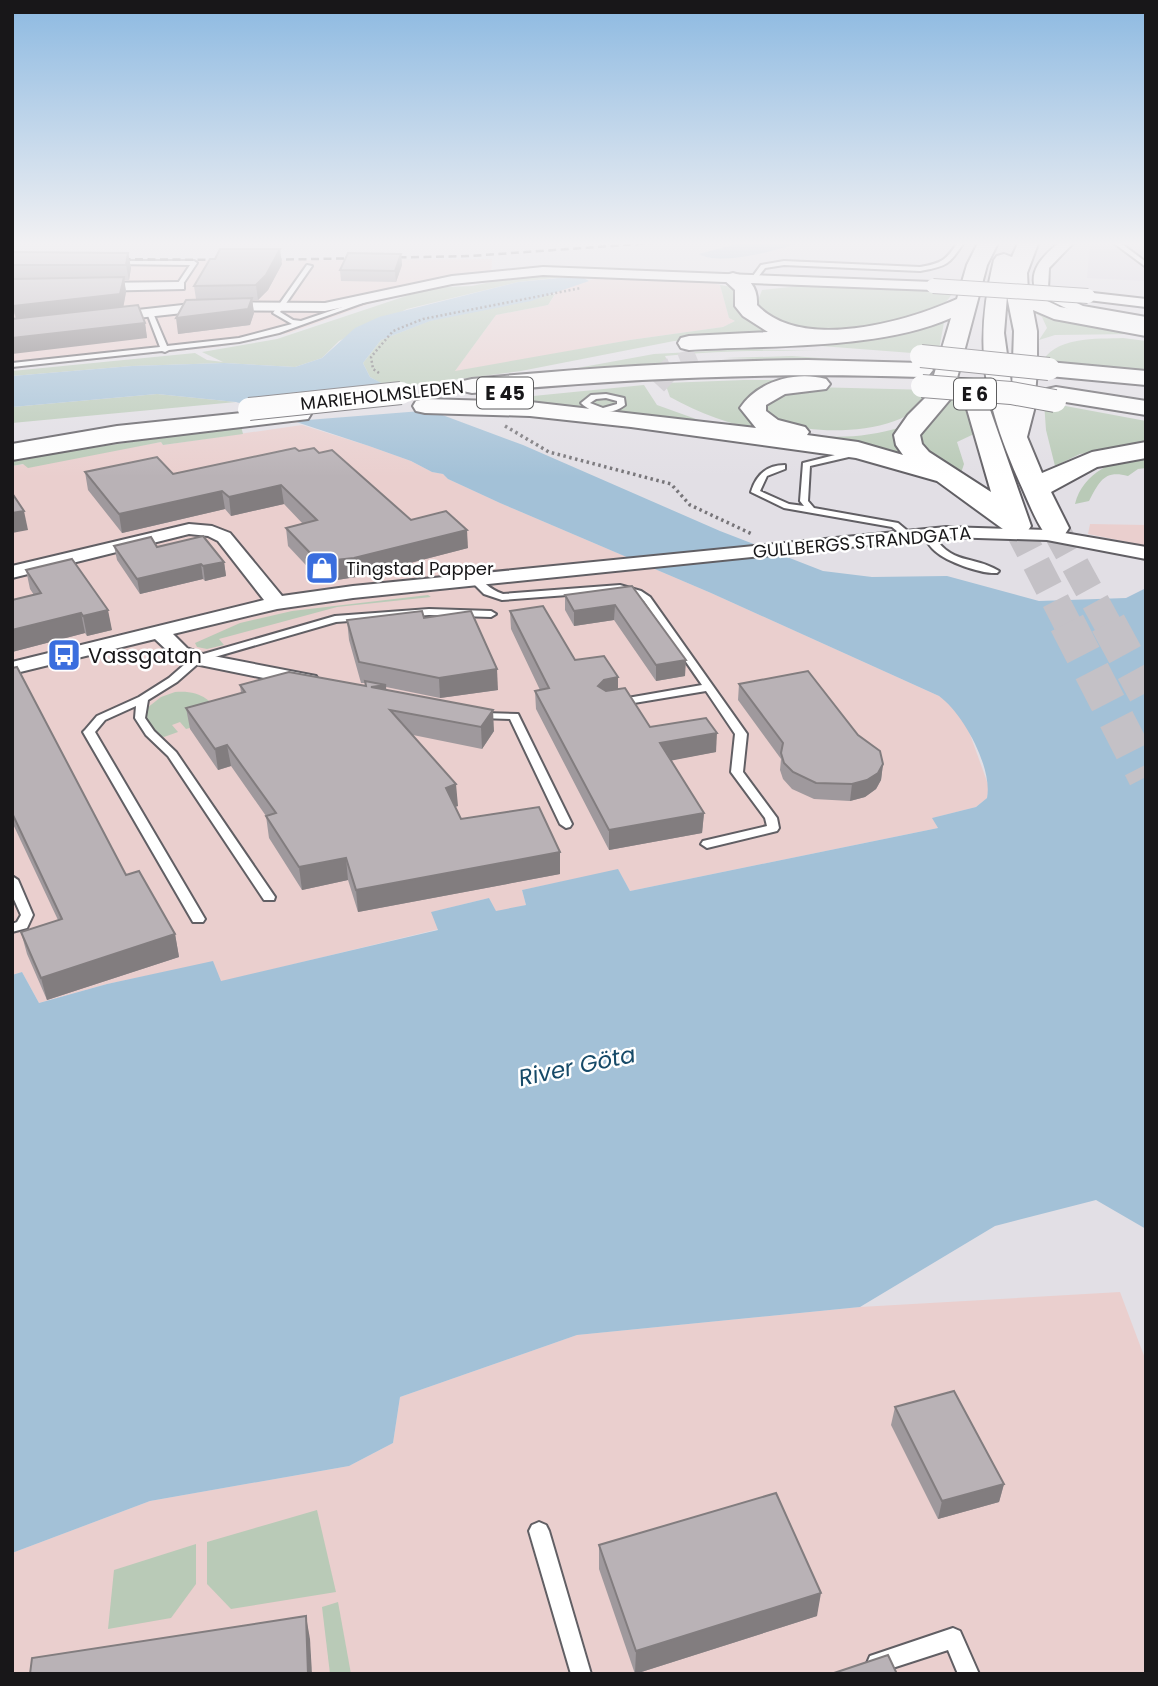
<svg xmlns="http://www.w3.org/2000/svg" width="1158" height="1686" viewBox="0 0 1158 1686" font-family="Poppins,sans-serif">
  <rect width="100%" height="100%" fill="#e2dfe5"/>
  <path fill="#d7d1de" d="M1095 241H1146V281L1087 278 1090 242Z"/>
  <g fill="#eacfce">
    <path d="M492 259 491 278 391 296 289 333 217 347 12 368V261Z"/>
    <path d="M600 277 710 282 720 285 729 318 735 321 723 327 630 340 454 372 496 315 548 305 558 291Z"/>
    <path d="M302 425 369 446 411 461 432 472 443 474 448 479 500 503 711 593 939 696 952 705 967 726 989 787 987 798 976 807 933 818 938 828 630 891 618 870 522 890 526 905 496 912 489 898 432 912 439 929 220 982 213 962 107 984 39 1003 22 972 12 975V466L161 442 163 445Z"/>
    <path d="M1090 524 1146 525V546L1088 534Z"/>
    <path d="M1120 1292 1146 1361V1674H12V1553L150 1501 349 1466 393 1443 400 1397 577 1335 860 1307Z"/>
  </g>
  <g fill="#b9cab7">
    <path d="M556 275 562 277 518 282 407 309 339 341 322 358 295 367 224 363 132 366 12 376V371L195 353 207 360 223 362 202 352 277 339 421 291 447 287 472 286 515 277Z"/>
    <path d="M720 285 739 288 788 334 674 341 521 371 389 388 370 377 363 363 381 340 429 321 555 294 548 305 496 315 455 371 630 340 723 327 735 321 729 318Z"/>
    <path d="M799 286 953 291C940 326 841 336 809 330 787 327 773 319 756 306L762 290Z"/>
    <path d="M1032 308 1134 334 1055 335 1039 340 1047 328 1042 317 1033 312Z"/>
    <path d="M945 317 938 355 782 343Z"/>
    <path d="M1123 338 1146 341V374L1041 365C1052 336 1098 339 1123 338Z"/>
    <path d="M747 349 823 351C770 350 718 351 665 356L667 360 659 364 550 373 654 354Z"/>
    <path d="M792 356 888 363 724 358Z"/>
    <path d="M744 380H819C796 383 750 381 741 407 747 422 758 423 772 427 816 440 858 440 902 427L911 459C831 444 741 437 670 397L665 383Z"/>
    <path d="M644 385 657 405 721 428 484 401Z"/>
    <path d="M811 387 931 390C916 434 822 436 785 424 777 421 770 414 763 409L773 394Z"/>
    <path d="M953 391 966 399 974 434 957 442 964 464 961 473 922 451 919 430 948 403Z"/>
    <path d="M157 394 236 402 12 423V407Z"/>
    <path d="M1044 402 1146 421V445L1080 454 1055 466 1046 430Z"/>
    <path d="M241 426 243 434 163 445 161 442 28 468 23 464 12 466V460L29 457Z"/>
    <path d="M1146 454V468L1138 469 1128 476C1104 470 1100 481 1089 501L1075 504C1083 472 1115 459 1146 454Z"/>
    <path d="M428 595 431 597 337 607 219 639 224 645 207 649 197 647 195 643 240 623 292 611Z"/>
    <path d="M175 692C201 690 210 700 226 718L186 729 180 722 172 725 178 732 164 737 156 735 145 718 147 708 161 697Z"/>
    <path d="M317 1510 336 1592 231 1609 207 1584V1542Z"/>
    <path d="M196 1544V1584L171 1618 108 1629 114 1570Z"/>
    <path d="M338 1602 351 1674H330L322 1607Z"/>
  </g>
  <g fill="#a3c1d7">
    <path d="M804 241C781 249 722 267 699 254L736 244Z"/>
    <path d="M580 276 589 281 531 301 430 321 381 340 363 363 370 377 437 413 523 445 720 531 823 571 872 577 947 576 1039 601 1126 598 1146 588V1229L1096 1200 995 1226 860 1307 577 1335 400 1397 393 1443 349 1466 150 1501 12 1553V975L22 972 39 1003 107 984 213 961 221 981 438 930 431 912 489 898 496 911 526 905 522 890 618 869 630 891 938 828 932 818 976 807 987 798C993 768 963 713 939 696L711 593 500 503 448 479 443 474 432 472 411 461 369 446 236 402 157 394 12 407V376L132 366 224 363 295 367 322 358 355 328 379 317 518 282Z"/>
  </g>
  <path fill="#e2dfe5" d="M389 388 434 410 282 422 237 403Z"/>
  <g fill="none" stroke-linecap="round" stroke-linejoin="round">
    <path stroke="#c4c1c6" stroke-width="22" stroke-dasharray="22 11" stroke-linecap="butt" d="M656 384 670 369 697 358"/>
    <g stroke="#c4c1c6" stroke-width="28" stroke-dasharray="28 14" stroke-linecap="butt">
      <path d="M1017 526 1068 625"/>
      <path d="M1055 528 1108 625"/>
    </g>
    <g stroke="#c4c1c6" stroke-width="36" stroke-dasharray="36 18" stroke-linecap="butt">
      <path d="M1067 623 1146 777"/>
      <path d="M1108 623 1146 693"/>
    </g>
    <defs>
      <g id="lane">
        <path d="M959 241H965C949 264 949 266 920 271L784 265 765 268 755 281 750 280 761 265 784 261 920 267C943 263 946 260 959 241Z"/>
        <path d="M1111 241H1118L1146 262V267Z"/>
        <path d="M114 261H194L197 263 181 287 179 288 176 286 190 265 112 264 111 263Z"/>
        <path d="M307 265 312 266 280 312 293 320 301 321 369 298 374 299 279 333 239 342 169 350 165 352 162 351 12 367V363L160 347 147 313 150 311 153 313 167 346 239 338 292 324 273 313Z"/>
        <path d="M606 394 624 398 625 405C612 415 593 415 581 403L591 395ZM606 398 617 401V404L603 408 590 403 596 399Z"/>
        <path d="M855 450 859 452 853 456 810 466 808 501 814 508 898 523 910 533V537H904L892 527 784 508 751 492C756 475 767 465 785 465V469L767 476 760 491 789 504 804 506 800 501 803 463Z"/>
        <path d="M927 530 930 531C952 567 971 554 999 571L997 573C981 574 947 562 935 551 929 546 926 540 922 533Z"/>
        <path d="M474 576C485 581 488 589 503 594L620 585 641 591 650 597 747 734 743 772 777 818 779 828 777 831 707 848 701 844 703 841 767 826 765 818 731 772 735 734 706 691 616 706 611 703 616 700 702 685 644 601 635 595 620 591 502 600 484 594 469 579Z"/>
        <path d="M429 609 491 611 496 614 491 617 429 615 336 622 201 661 177 682 148 700 145 718 154 731 176 752 275 897 274 900H264L168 756 146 735 135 718 136 706 105 720 95 732 205 919 203 922H193L83 732 85 730 97 716 139 697 169 678 193 657 335 616Z"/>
        <path d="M484 713 518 714 572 824 570 827 566 828 560 824 510 719 480 718 479 716Z"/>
        <path d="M12 876 18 880 33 915 27 928 12 932V924L17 922 21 915 12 895Z"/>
        <path d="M539 1522 546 1525 549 1531 591 1674H571L529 1531 532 1525Z"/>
        <path d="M953 1628 960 1631 979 1674H958L948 1650 877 1673 870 1670 867 1663 870 1656Z"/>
      </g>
      <g id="street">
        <path d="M1061 241H1075L1049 268 1048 289 1083 306 1146 317V325L1074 312 1037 294C1026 271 1044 255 1061 241Z"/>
        <path d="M543 267 933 282 940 286 933 290 543 275 452 284 325 311 210 310 110 321 103 317 110 313 210 302 325 303 452 276Z"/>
        <path d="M179 282 184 283V289L92 291 85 287 92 283Z"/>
        <path d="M1093 293 1146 299V307L1088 300V294Z"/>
        <path d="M189 524 212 526 230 533 282 596 353 586 946 527 1047 530 1146 547V559L1047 540 946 537 353 598 277 609 173 634 187 648 203 654 316 676 319 681 316 686 308 687 190 663 173 656 155 639 12 674V662L264 600 218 541 208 536 189 534 12 578V566Z"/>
      </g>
      <g id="highway">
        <path d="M979 241H999L987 265 952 397 920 435 922 444 929 452 991 492 967 409 970 404 979 402 988 404 1031 526 1027 532 1017 535 1007 532 937 481 856 458 631 427 530 416 425 413 416 411 413 406 416 401 425 399 530 402 756 428 740 408C758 381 795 371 826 379L830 384 826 389 785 394 766 405V411L778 420 805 427 809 432 807 435 858 442 903 455 896 445 894 435 908 415 928 395 951 318C879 350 768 345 689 350L681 348 678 343 681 338 689 336 768 332 743 316 735 306V290L723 279 726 275 733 273C750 277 758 288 757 305 802 352 905 322 957 299L967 265Z"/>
        <path d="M1019 241H1039L1027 273 1028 292 1060 307 1146 322V336L1054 319 1033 310 1037 331V369L1041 364 1049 362 1146 371V385L1049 376 1041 374 1037 369 1034 410 1027 437 1042 473 1092 452 1146 442V458L1097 467 1051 492 1069 528 1065 534 1055 537 1045 534C1034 518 1027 498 1019 481 984 401 973 346 994 260L997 256 1004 254 1012 257ZM1007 296 1014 331 1012 390 1004 333Z"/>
        <path d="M808 360 921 363 929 365 933 370 929 375 921 377C771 372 622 378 472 393L463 391 460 386 463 381 472 379C584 368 696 361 808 360Z"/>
        <path d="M1056 387 1146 401V415L1047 399 1044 394 1047 389Z"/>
        <path d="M299 407 308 409 311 414 308 419 117 442 12 460V444L117 426Z"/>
      </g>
    </defs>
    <use href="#lane" stroke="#615f64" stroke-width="4"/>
    <use href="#street" stroke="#615f64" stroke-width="4"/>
    <use href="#highway" stroke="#615f64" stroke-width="4"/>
    <path stroke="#777579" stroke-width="2.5" stroke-dasharray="2 2.5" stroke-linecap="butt" d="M379 373 373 369 371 357 393 331 423 319 581 288"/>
    <path stroke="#777579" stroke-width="3.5" stroke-dasharray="2.5 3.5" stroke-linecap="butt" d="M505 426 549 452 671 484 690 505 752 534"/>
    <use href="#lane" fill="#fff" fill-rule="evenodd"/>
    <use href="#street" fill="#fff" fill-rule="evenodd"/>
    <use href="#highway" fill="#fff" fill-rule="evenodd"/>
    <g stroke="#39383a" stroke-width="2.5" stroke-dasharray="8 4.5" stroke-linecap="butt">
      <path d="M110 259 229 260"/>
      <path d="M261 260 470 256 680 241"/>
    </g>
    <defs>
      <path id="street-bridge" d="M933 286 1088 296"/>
      <g id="highway-bridge">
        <path d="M921 356 1049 369"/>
        <path d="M922 386 1011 393 1055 401"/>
        <path d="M249 409 401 393"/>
      </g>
    </defs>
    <use href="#street-bridge" stroke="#615f64" stroke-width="16" stroke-linecap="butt"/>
    <use href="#highway-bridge" stroke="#615f64" stroke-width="24" stroke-linecap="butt"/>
    <use href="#street-bridge" stroke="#fff" stroke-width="14"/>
    <use href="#highway-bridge" stroke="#fff" stroke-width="22"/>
  </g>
  <g fill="#9f999d">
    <path d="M12 252 128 253 131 268 129 280H124L126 292 123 307 145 323 147 338 16 319 12 307Z"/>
    <path d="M401 254 402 265 396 282 341 281 340 270Z"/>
    <path d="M282 264 268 290 258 300H252L254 313 250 325 178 334 196 299 194 286Z"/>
    <path d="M299 451 319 453 411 520 468 548 356 577 337 580 332 574 318 578 288 546 286 528 303 524 284 504 231 516 225 509 122 533 88 490 85 472 173 474Z"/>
    <path d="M114 546 157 547 224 562 226 576 205 581 203 579 140 594 117 560Z"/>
    <path d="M26 570 112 630 87 636 85 633 12 652V600L34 595 30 589Z"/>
    <path d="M632 586 685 676 656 681 614 620 574 626 565 610V595Z"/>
    <path d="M510 611 575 660 618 689 650 727 716 752 671 760 704 813 702 833 609 850 536 709 535 691 540 690 511 629Z"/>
    <path d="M424 618 498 690 440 698 386 687V690L494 731 482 749 413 735 458 806 455 807 461 819 560 874 358 912 348 880 302 890 269 838 266 816 231 766 218 770 190 729 186 708 241 693 240 685 365 686V683H361L349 640 347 620Z"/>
    <path d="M12 668 126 875 175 934 179 957 47 1000 27 954 21 932 58 920 12 822Z"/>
    <path d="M739 684 858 735 883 764 881 780 876 789 865 797 850 801 814 799 792 789 783 779 780 770 781 759 738 700Z"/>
    <path d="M895 1407 1004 1484 999 1502 938 1519 891 1425Z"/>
    <path d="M599 1545 817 1616 635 1674 599 1569Z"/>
  </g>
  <g fill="#827d7f">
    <path d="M280 249 282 264 268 290 258 300 256 285Z"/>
    <path d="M128 253 131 268 129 280 126 265Z"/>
    <path d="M401 254 402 265 396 282 395 271Z"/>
    <path d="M124 277 126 292 123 309 17 322 13 306Z"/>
    <path d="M252 298 254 313 250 325 178 334 176 318Z"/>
    <path d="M145 323 147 338 12 354V338Z"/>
    <path d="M281 485 284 504 231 516 229 497Z"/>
    <path d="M222 491 225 509 122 533 119 514Z"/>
    <path d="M24 511 28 530 12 533V513Z"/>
    <path d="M467 530 468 548 356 577 337 580 335 560Z"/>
    <path d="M330 555 332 574 318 578 316 559Z"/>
    <path d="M224 562 226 576 205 581 203 566Z"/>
    <path d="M201 564 203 579 140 594 137 579Z"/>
    <path d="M615 605 614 620 574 626V611Z"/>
    <path d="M108 610 112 630 87 636 83 616Z"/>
    <path d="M81 613 85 633 12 652V630Z"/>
    <path d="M686 660 685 676 656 681V665Z"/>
    <path d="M497 669 498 690 440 698 439 678Z"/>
    <path d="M618 677V696L604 699 598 686 604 680Z"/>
    <path d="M386 685 387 706 371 687Z"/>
    <path d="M493 710 494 731 482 749 481 727Z"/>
    <path d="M717 733 716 752 659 763 660 743Z"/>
    <path d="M227 745 231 766 218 770 215 749Z"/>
    <path d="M883 764 881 780 876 789 865 797 850 801 852 784Z"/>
    <path d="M456 784 458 806 447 809 446 788Z"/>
    <path d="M704 813 702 833 609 850V830Z"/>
    <path d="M560 852V874L358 912 356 890Z"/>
    <path d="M346 858 348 880 302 890 299 867Z"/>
    <path d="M175 934 179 957 47 1000 41 978Z"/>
    <path d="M1004 1484 999 1502 938 1519 942 1501Z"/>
    <path d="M821 1593 817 1616 635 1674 636 1651Z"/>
    <path d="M306 1616 310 1639 312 1674H308Z"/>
  </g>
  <g fill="#b9b2b6" stroke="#827d7f" stroke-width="2">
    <path d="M220 249H280L266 275 256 285 194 286 210 259H215Z"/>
    <path d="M12 252 128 253 126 265H12Z"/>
    <path d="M348 253 401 254 395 271 340 270Z"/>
    <path d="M124 277 120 294 13 306 12 303V279Z"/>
    <path d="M252 298 248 309 176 318 186 300Z"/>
    <path d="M138 305 145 323 12 338V319Z"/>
    <path d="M295 448 299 451 314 448 319 453 332 450 411 520 446 511 467 530 354 558 335 560 330 555 316 559 286 528 317 520 281 485 229 497 222 491 119 514 85 472 157 457 173 474Z"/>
    <path d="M12 493 24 511 12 513Z"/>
    <path d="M203 536 224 562 203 566 201 564 137 579 114 546 151 537 157 547Z"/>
    <path d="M72 559 108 610 83 616 81 613 12 630V600L41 593 26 570Z"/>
    <path d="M632 586 686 660 656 665 615 605 574 611 565 595Z"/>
    <path d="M543 606 575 660 604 656 618 677 604 680 598 686 606 691 625 688 650 727 706 718 717 733 660 743 704 813 609 830 535 691 549 688 510 611Z"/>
    <path d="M422 611 424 618 471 611 497 669 439 678 359 662 347 620Z"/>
    <path d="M17 667 126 875 139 871 175 934 41 978 21 932 62 919 12 813V668Z"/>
    <path d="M808 671 858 735 880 751 883 764 878 773 867 780 852 784 816 783 793 772 784 763 781 753 783 743 739 684Z"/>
    <path d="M289 672 366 686 365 681 386 685 371 687 493 710 481 727 390 710 456 784 446 788 461 819 539 807 560 852 356 890 346 858 299 867 266 816 276 813 227 745 215 749 186 708 245 692 240 685Z"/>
    <path d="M954 1391 1004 1484 942 1501 895 1407Z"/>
    <path d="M776 1493 821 1593 636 1651 599 1545Z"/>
    <path d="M306 1616 308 1674H30L32 1658Z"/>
    <path d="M888 1655 897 1674H831Z"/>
  </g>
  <linearGradient id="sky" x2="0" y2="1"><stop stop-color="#8cb9e1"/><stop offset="0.51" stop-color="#f2f1f3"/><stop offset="1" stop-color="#f2f1f3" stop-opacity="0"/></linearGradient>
  <rect width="1158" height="477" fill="url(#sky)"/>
  <defs>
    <symbol id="shop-square" viewBox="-11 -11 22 22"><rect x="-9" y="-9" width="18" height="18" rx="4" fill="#3a6ede" stroke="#fff"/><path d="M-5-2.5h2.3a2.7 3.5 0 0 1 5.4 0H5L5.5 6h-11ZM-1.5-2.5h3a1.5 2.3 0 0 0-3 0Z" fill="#fff"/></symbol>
    <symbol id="bus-square" viewBox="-11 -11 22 22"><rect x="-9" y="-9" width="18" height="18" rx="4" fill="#3a6ede" stroke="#fff"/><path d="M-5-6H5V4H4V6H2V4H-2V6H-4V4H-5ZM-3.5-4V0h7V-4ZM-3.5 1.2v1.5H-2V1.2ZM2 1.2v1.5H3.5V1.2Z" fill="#fff"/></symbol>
  </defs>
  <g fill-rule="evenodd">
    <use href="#shop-square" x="303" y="549" width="38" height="38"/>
    <use href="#bus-square" x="45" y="636" width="38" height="38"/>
  </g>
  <g text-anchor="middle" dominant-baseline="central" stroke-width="5" stroke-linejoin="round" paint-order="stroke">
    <g font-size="18" fill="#181719" stroke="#fff">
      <text transform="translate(382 395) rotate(-6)">MARIEHOLMSLEDEN</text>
      <text transform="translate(862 542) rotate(-5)">GULLBERGS STRANDGATA</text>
    </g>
    <g font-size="18" fill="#181719" stroke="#fff" text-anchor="start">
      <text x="346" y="568">Tingstad Papper</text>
    </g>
    <g fill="#fff" stroke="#5d5d5e" stroke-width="2">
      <rect x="477" y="377.5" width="56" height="31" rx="5"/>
      <rect x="954" y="378.5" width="42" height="31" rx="5"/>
    </g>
    <g font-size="19" font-weight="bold" fill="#181719">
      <text x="505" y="393">E 45</text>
      <text x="975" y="394">E 6</text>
    </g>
    <g font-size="21" fill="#181719" stroke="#fff" text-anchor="start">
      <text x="88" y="655">Vassgatan</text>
    </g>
    <g font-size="23" font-style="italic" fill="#164a68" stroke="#fff">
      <text transform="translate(577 1066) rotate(-12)">River Göta</text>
    </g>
  </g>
  <rect width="1158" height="1686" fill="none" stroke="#181719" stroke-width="28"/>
</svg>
